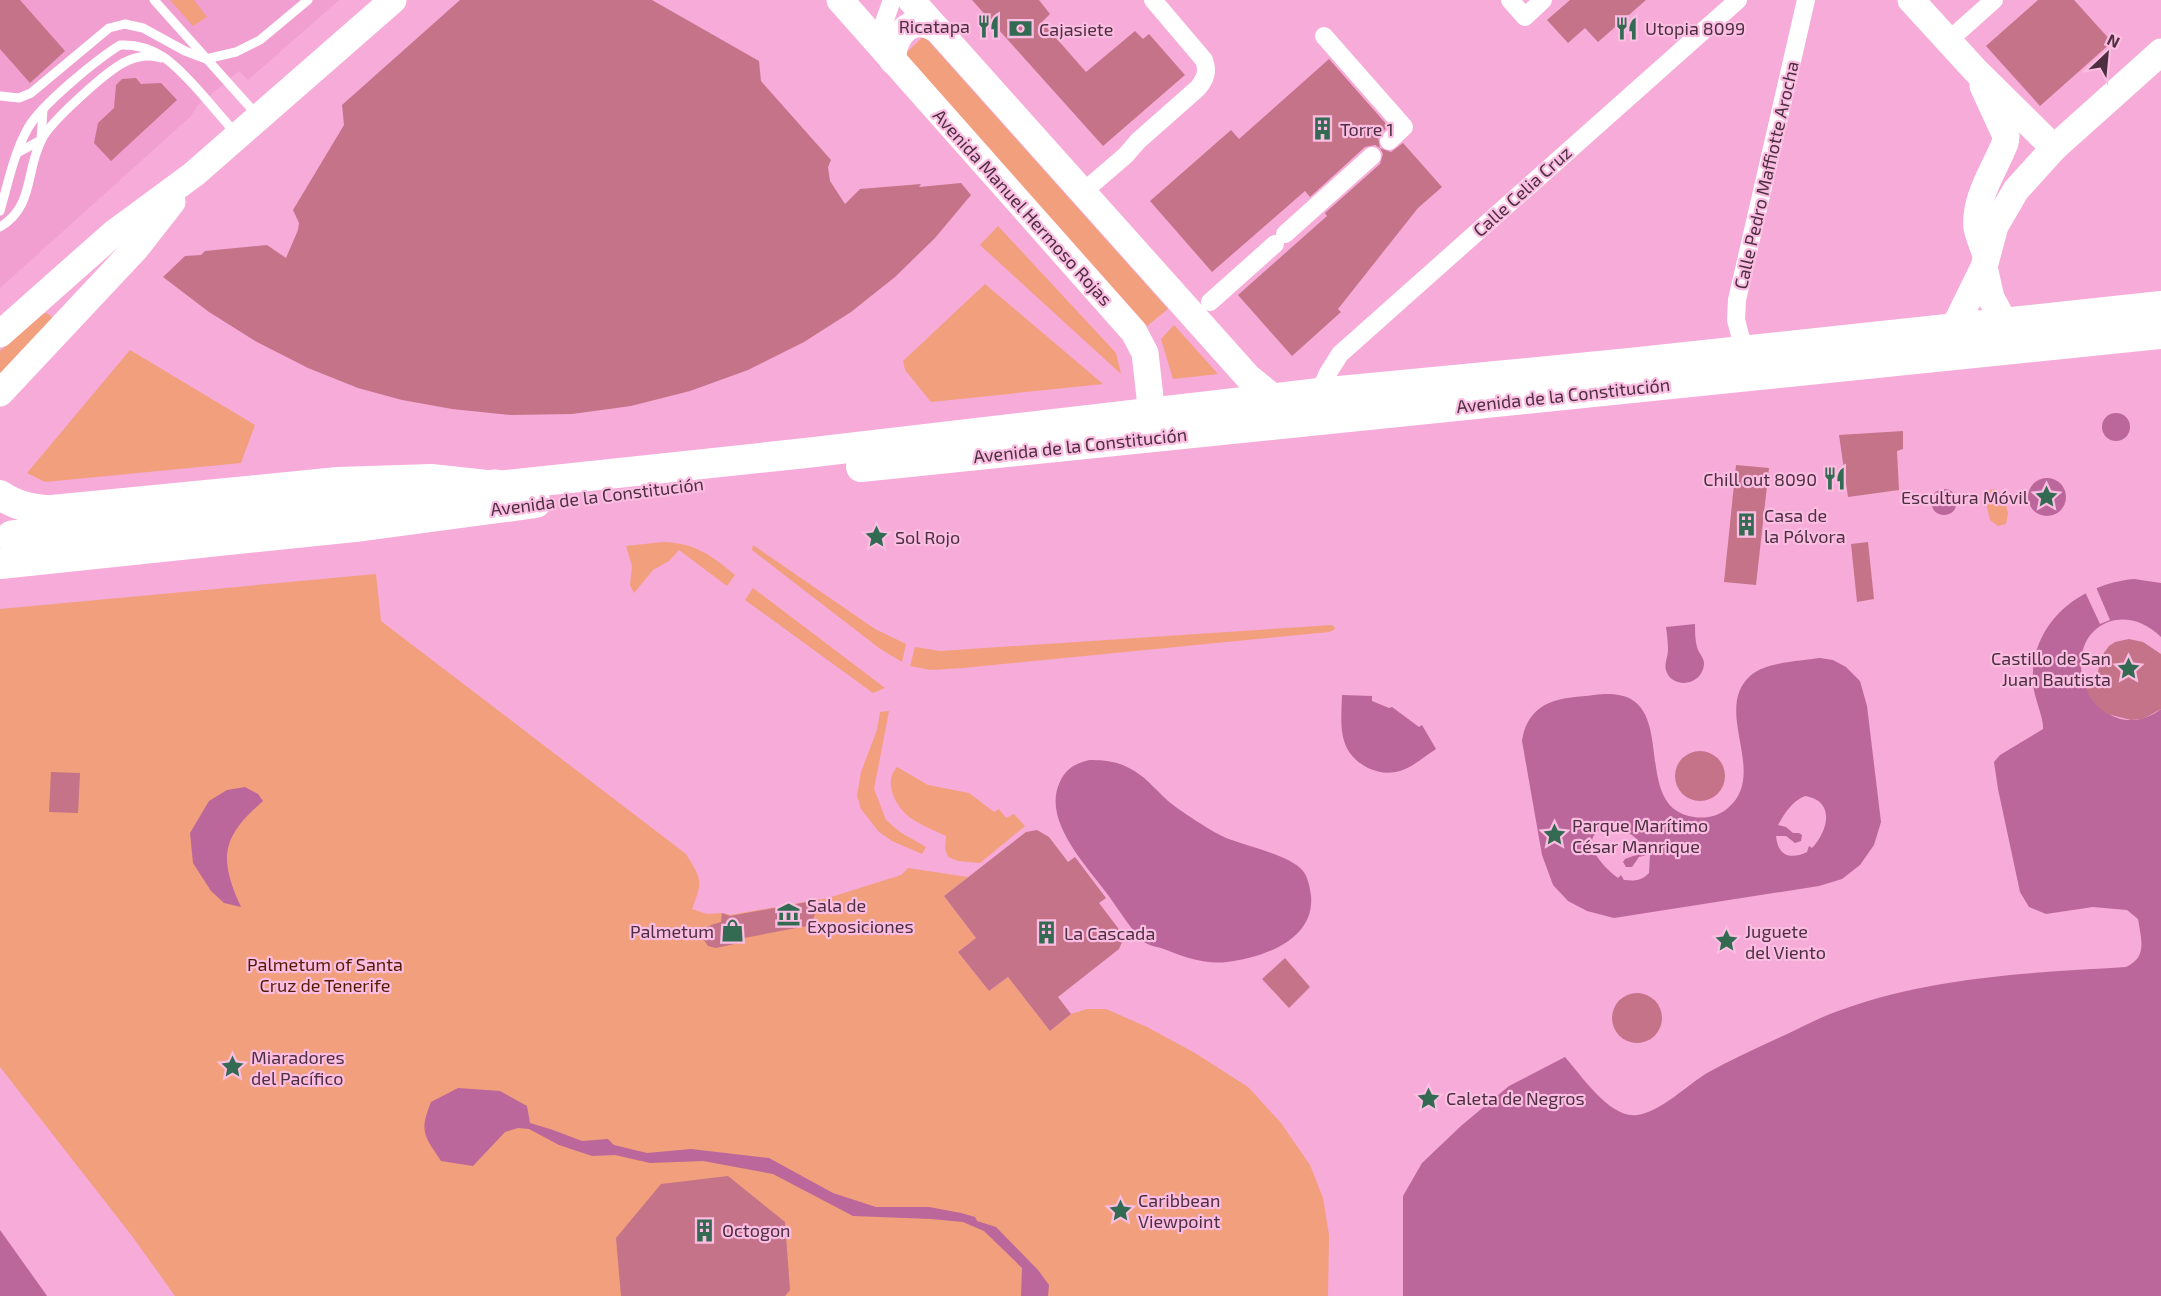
<svg xmlns="http://www.w3.org/2000/svg" width="2161" height="1296" viewBox="0 0 2161 1296" font-family="'Exo 2',sans-serif">
  <rect width="100%" height="100%" fill="#f7abd8"/>
  <path fill="#f19ed0" d="M0 0H339L248 80 239 71 197 106 191 116 0 288Z"/>
  <g fill="#f19f7d">
    <path d="M170 0H194L207 17 193 26Z"/>
    <path d="M924 36 1168 309 1147 326 905 54Z"/>
    <path d="M998 226 1116 353 1121 374 980 245Z"/>
    <path d="M985 284 1103 384 931 402 905 370 903 361Z"/>
    <path d="M47 313 53 318 0 376V351L43 314Z"/>
    <path d="M1174 325 1218 374 1173 379 1161 339Z"/>
    <path d="M130 350 255 425 241 463 45 482 27 473Z"/>
    <path d="M1995 489 2003 494 2008 513 2006 524 1998 526 1990 520 1985 499 1989 490Z"/>
    <path d="M663 542C695 543 711 555 735 575L727 586 679 550 669 561 653 570 634 593 630 585 632 566 626 546Z"/>
    <path d="M753 545 875 629 906 644 902 662 879 648 752 550Z"/>
    <path d="M376 574 381 621 686 854C702 880 703 881 692 909L707 914 723 913 730 915 828 898 901 875 908 868 968 877 944 896 976 938 958 952 989 991 1008 977 1050 1031 1071 1014 1087 1009H1106L1147 1027 1195 1053 1248 1087 1281 1123 1310 1165 1323 1198 1329 1235 1328 1296H175L132 1236 0 1067V609Z"/>
    <path d="M753 588 885 688 873 693 745 600Z"/>
    <path d="M1332 625 1335 628 1334 630 1329 632 963 668 931 670 910 666 915 647 940 651Z"/>
    <path d="M889 711 874 789 886 820 900 832 926 847 922 854 892 841 879 832 861 809 857 796 861 772 877 730 880 712Z"/>
    <path d="M897 767 928 785 969 793 994 812 999 809 1006 818 1014 814 1025 826 980 863 958 861 948 857 945 849 946 836C935 831 923 826 912 819 897 809 882 783 897 767Z"/>
  </g>
  <g fill="#bb679b" fill-rule="evenodd">
    <circle cx="2116" cy="427" r="14"/>
    <circle cx="2047" cy="497" r="19"/>
    <circle cx="1944" cy="502" r="13"/>
    <path d="M2134 579 2161 583V637C2123 599 2070 627 2083 680L2080 682 2081 685 2085 684C2097 717 2131 732 2161 709V1296H1403V1196L1422 1163 1462 1125 1509 1086 1565 1057C1581 1075 1610 1119 1637 1115 1661 1112 1687 1085 1707 1073 1732 1059 1759 1047 1785 1035 1800 1028 1815 1020 1830 1014 1925 977 2026 973 2126 967 2148 957 2141 939 2138 919L2127 910 2093 907 2046 914 2029 907 2020 892 1998 789 1994 762 2000 755 2043 729C2044 718 2034 698 2033 684 2029 624 2079 584 2134 579Z"/>
    <path d="M1695 624C1695 631 1695 640 1697 647 1699 654 1704 657 1704 664 1703 684 1676 690 1667 673 1663 664 1668 658 1668 650 1668 642 1667 634 1666 627Z"/>
    <path d="M1820 658 1833 660 1846 667 1860 681 1867 706 1881 822 1874 845 1860 865 1842 879 1819 886 1614 918 1587 911 1568 901 1553 885 1542 855 1522 741C1524 724 1533 710 1549 703 1563 697 1579 697 1594 695 1690 681 1623 807 1694 817 1706 819 1719 816 1728 808 1769 773 1712 711 1750 676 1765 662 1800 661 1820 658ZM1805 796C1836 801 1828 831 1812 848L1809 846 1807 852C1790 860 1778 856 1776 836H1786L1795 843 1801 841 1802 835 1799 833H1793L1786 827 1778 825C1785 813 1792 801 1805 796ZM1615 826 1632 835 1643 845 1636 855 1625 859 1623 862 1626 867H1632L1639 857 1650 854 1649 873C1641 881 1635 881 1624 880L1621 875 1618 878C1607 870 1578 843 1600 830 1604 828 1611 827 1615 826Z"/>
    <path d="M1342 695 1372 696V701L1389 708 1392 707 1419 727 1422 725 1436 749C1425 756 1413 767 1400 771 1389 774 1379 773 1368 768 1337 752 1341 725 1342 695Z"/>
    <path d="M1089 760C1103 760 1116 761 1129 768 1144 775 1155 789 1167 800 1180 811 1209 830 1224 837 1245 846 1290 855 1303 871 1308 877 1310 888 1311 896 1315 940 1262 958 1227 962 1204 965 1182 956 1161 948 1156 947 1148 945 1144 942 1136 937 1115 904 1108 895 1087 866 1043 822 1059 784 1065 769 1074 764 1089 760Z"/>
    <path d="M245 787 258 794 263 801C222 837 218 857 241 907L224 903 211 891 193 863 190 833 209 801 227 790Z"/>
    <path d="M458 1088 500 1091 527 1106 530 1123 553 1130 582 1141 608 1139 614 1145 647 1153 691 1149 769 1158 833 1193 876 1207H929L961 1213 975 1217 977 1221 996 1227 1038 1270 1049 1285 1048 1296H1021L1022 1268 984 1231 963 1222 931 1219 853 1216 773 1174 703 1161 650 1163 615 1155 592 1156 559 1145 529 1129 518 1128 505 1132 473 1166 441 1161C424 1135 419 1132 431 1102Z"/>
    <path d="M0 1230 45 1293 47 1296H0Z"/>
  </g>
  <path fill="#f7abd8" d="M2096 587 2110 620 2100 624 2085 592Z"/>
  <g fill="#c57389">
    <path d="M0 0H20L65 51 30 83 0 49Z"/>
    <path d="M460 0H652L759 61 761 81 831 160 828 167 830 181 845 204 860 189 921 184 919 187 961 183 971 195 935 238 895 277 851 312 804 342 748 370 690 391 631 406 572 414 511 415 452 409 402 400 358 388 308 368 257 342 209 312 163 277 185 256 201 255 205 251 267 245 286 258 298 230 299 223 293 210 344 125 342 105Z"/>
    <path d="M972 0H1039L1050 14 1042 22 1086 72 1135 31 1143 39 1149 34 1185 75 1103 146Z"/>
    <path d="M1570 0H1646L1598 42 1585 28 1568 43 1547 20Z"/>
    <path d="M2038 0H2074L2112 42 2040 106 1986 46Z"/>
    <path d="M1329 59 1388 126 1378 137 1380 148 1391 152 1403 143 1442 187 1418 208 1338 309 1341 312 1292 356 1238 295 1327 216 1325 213 1380 164 1383 154 1380 148 1375 145 1365 147 1310 197 1305 191 1212 272 1150 201 1231 130 1239 139Z"/>
    <path d="M136 78 141 84 161 83 177 100 111 161 94 143 98 123 114 108 116 85 122 79Z"/>
    <path d="M1903 431V449L1897 451 1899 490 1848 497 1839 435Z"/>
    <path d="M1736 465 1769 468 1756 585 1724 582Z"/>
    <path d="M1868 542 1874 599 1857 602 1851 544Z"/>
    <path d="M2129 639 2143 642 2161 654V709L2143 719 2131 720 2107 714 2097 706 2089 696 2083 679 2097 677 2101 657 2109 646 2115 642Z"/>
    <circle cx="1700" cy="776" r="25"/>
    <path d="M51 772 80 773 78 813 49 812Z"/>
    <path d="M1037 830 1049 837 1068 862 1075 857 1106 898 1099 903 1118 928 1122 942 1119 949 1058 997 1071 1014 1050 1031 1008 977 989 991 958 952 976 938 944 896 1026 832Z"/>
    <path d="M818 900 812 925 739 939V943L716 948 708 946 704 940 705 929 711 925 721 922 722 913 730 916Z"/>
    <path d="M1285 958 1310 987 1289 1008 1262 979Z"/>
    <circle cx="1637" cy="1018" r="25"/>
    <path d="M728 1176 785 1222 790 1290 785 1296H621L616 1238 661 1184Z"/>
  </g>
  <g fill="none" stroke-linecap="round" stroke-linejoin="round">
    <g stroke="#fff" stroke-width="9">
      <path d="M154 0 257 115"/>
      <path d="M0 96 19 98 31 93 109 28 125 24 143 28 185 51 206 59 236 52 260 40 308 0"/>
      <path d="M17 153 41 140 43 109"/>
      <path d="M0 211C8 183 14 153 28 128 41 105 96 60 120 45 157 43 177 67 200 92 212 106 225 121 237 135"/>
      <path d="M0 227C35 206 25 170 42 139 50 122 101 77 118 66 130 58 147 53 161 58"/>
    </g>
    <g stroke="#fff" stroke-width="18">
      <path d="M1510 0 1525 17 1543 0"/>
      <path d="M1324 36 1404 127 1389 141"/>
      <path d="M1948 41 1994 0"/>
      <path d="M877 42 892 0"/>
      <path d="M1083 192 1126 155 1138 141 1198 88C1206 78 1208 71 1204 60L1153 0"/>
      <path d="M1285 234 1372 156"/>
      <path d="M1210 302 1275 244"/>
      <path d="M1744 350 1736 320 1737 300 1806 0"/>
      <path d="M1319 393 1328 373 1340 354 1738 0"/>
    </g>
    <g stroke="#fff" stroke-width="27">
      <path d="M840 0 1134 332 1145 353 1154 433"/>
      <path d="M911 0 1248 377 1274 398"/>
      <path d="M1911 0 1976 71 2054 148"/>
      <path d="M893 61C892 43 903 21 924 24 929 25 934 28 938 30"/>
      <path d="M1983 86 2006 136 2005 143C1995 169 1974 198 1977 228 1979 237 1983 246 1986 255"/>
      <path d="M1984 267 1991 298 2004 322 2016 339"/>
      <path d="M1954 328 1984 267 1995 226 2016 190 2054 148 2161 52"/>
      <path d="M0 334 114 233 194 174 393 0"/>
      <path d="M0 393 136 248 172 202"/>
    </g>
    <g stroke="#fff" stroke-width="30">
      <path d="M861 467 2161 334"/>
      <path d="M0 495C16 506 32 510 52 510L338 482 431 479 496 486 806 453 1319 393 1630 363 2161 306"/>
      <path d="M0 564 364 526 536 503"/>
    </g>
    <path stroke="#fff" stroke-width="33" d="M12 537 496 486"/>
  </g>
  <defs>
    <symbol id="restaurant-bare" viewBox="-9 -9 18 18"><path d="M-5-6h1v4h1v-4h1v4h1v-4h1v5L-1.5 .5V6h-2V.5L-5-1ZM5-6V6H3V1.5H1.5Q1.5-4 5-6Z" fill="#326a52" stroke="#fbbde1" stroke-width="2.5" paint-order="stroke"/></symbol>
    <symbol id="bank-bare" viewBox="-9 -9 18 18"><path d="M-6-4H6V4H-6ZM0-2.3a2.3 2.3 0 1 0 0 4.6a2.3 2.3 0 1 0 0-4.6Z" fill="#326a52" stroke="#fbbde1" stroke-width="2.5" paint-order="stroke"/></symbol>
    <symbol id="building-bare" viewBox="-9 -9 18 18"><path d="M-4-6H4V6H1V3H-1V6H-4ZM-2.5-4.3h1.7v1.8h-1.7ZM.8-4.3h1.7v1.8H.8ZM-2.5-1h1.7V.8h-1.7ZM.8-1h1.7V.8H.8Z" fill="#326a52" stroke="#fbbde1" stroke-width="2.5" paint-order="stroke"/></symbol>
    <symbol id="sight-bare" viewBox="-9 -9 18 18"><path d="M0-6L1.8-2.2L6-1.7L2.9 1.2L3.7 5.4L0 3.3L-3.7 5.4L-2.9 1.2L-6-1.7L-1.8-2.2Z" fill="#326a52" stroke="#fbbde1" stroke-width="2.5" paint-order="stroke"/></symbol>
    <symbol id="museum-bare" viewBox="-9 -9 18 18"><path d="M0-6L6-3V-2H-6V-3ZM-5-1h2V3h-2ZM-1-1h2V3h-2ZM3-1h2V3H3ZM-6 4H6V6H-6Z" fill="#326a52" stroke="#fbbde1" stroke-width="2.5" paint-order="stroke"/></symbol>
    <symbol id="shop-bare" viewBox="-9 -9 18 18"><path d="M-5-2.5h2.3a2.7 3.5 0 0 1 5.4 0H5L5.5 6h-11ZM-1.5-2.5h3a1.5 2.3 0 0 0-3 0Z" fill="#326a52" stroke="#fbbde1" stroke-width="2.5" paint-order="stroke"/></symbol>
  </defs>
  <g fill-rule="evenodd">
    <use href="#restaurant-bare" x="972" y="10" width="33" height="33"/>
    <use href="#restaurant-bare" x="1610" y="12" width="33" height="33"/>
    <use href="#bank-bare" x="1004" y="12" width="33" height="33"/>
    <use href="#building-bare" x="1306" y="112" width="33" height="33"/>
    <use href="#restaurant-bare" x="1818" y="462" width="33" height="33"/>
    <use href="#sight-bare" x="2030" y="480" width="33" height="33"/>
    <use href="#building-bare" x="1730" y="508" width="33" height="33"/>
    <use href="#sight-bare" x="860" y="520" width="33" height="33"/>
    <use href="#sight-bare" x="2112" y="652" width="33" height="33"/>
    <use href="#sight-bare" x="1538" y="818" width="33" height="33"/>
    <use href="#museum-bare" x="772" y="898" width="33" height="33"/>
    <use href="#shop-bare" x="716" y="914" width="33" height="33"/>
    <use href="#building-bare" x="1030" y="916" width="33" height="33"/>
    <use href="#sight-bare" x="1710" y="924" width="33" height="33"/>
    <use href="#sight-bare" x="216" y="1050" width="33" height="33"/>
    <use href="#sight-bare" x="1412" y="1082" width="33" height="33"/>
    <use href="#sight-bare" x="1104" y="1194" width="33" height="33"/>
    <use href="#building-bare" x="688" y="1214" width="33" height="33"/>
  </g>
  <g text-anchor="middle" dominant-baseline="central" stroke-width="4.5" stroke-linejoin="round" paint-order="stroke">
    <g font-size="18" fill="#4d2f41" stroke="#fbbde1" text-anchor="start">
      <text x="970" y="26" text-anchor="end">Ricatapa</text>
      <text x="1645" y="28">Utopia 8099</text>
      <text x="1039" y="29">Cajasiete</text>
      <text x="1340" y="129">Torre 1</text>
      <text x="1817" y="479" text-anchor="end">Chill out 8090</text>
      <text x="2028" y="497" text-anchor="end">Escultura Móvil</text>
      <text x="1764" y="515">Casa de<tspan x="1764" dy="21">la Pólvora</tspan></text>
      <text x="895" y="537">Sol Rojo</text>
      <text x="2111" y="658" text-anchor="end">Castillo de San<tspan x="2111" dy="21">Juan Bautista</tspan></text>
      <text x="1572" y="825">Parque Marítimo<tspan x="1572" dy="21">César Manrique</tspan></text>
      <text x="807" y="905">Sala de<tspan x="807" dy="21">Exposiciones</tspan></text>
      <text x="714" y="931" text-anchor="end">Palmetum</text>
      <text x="1745" y="931">Juguete<tspan x="1745" dy="21">del Viento</tspan></text>
      <text x="1064" y="933">La Cascada</text>
      <text x="251" y="1057">Miaradores<tspan x="251" dy="21">del Pacífico</tspan></text>
      <text x="1446" y="1098">Caleta de Negros</text>
      <text x="1138" y="1200">Caribbean<tspan x="1138" dy="21">Viewpoint</tspan></text>
      <text x="722" y="1230">Octogon</text>
    </g>
    <g font-size="18" fill="#4d2f41" stroke="#fbbde1">
      <text transform="translate(1766 175) rotate(-77)">Calle Pedro Maffiotte Arocha</text>
      <text transform="translate(1522 191) rotate(-42)">Calle Celia Cruz</text>
      <text transform="translate(1023 207) rotate(48)">Avenida Manuel Hermoso Rojas</text>
      <text transform="translate(1563 395) rotate(-6)">Avenida de la Constitución</text>
      <text transform="translate(1080 445) rotate(-6)">Avenida de la Constitución</text>
      <text transform="translate(597 496) rotate(-7)">Avenida de la Constitución</text>
    </g>
    <g font-size="18" fill="#541b00" stroke="#fbbde1">
      <text x="325" y="964">Palmetum of Santa<tspan x="325" dy="21">Cruz de Tenerife</tspan></text>
    </g>
  </g>
  <g transform="translate(2107 54) rotate(26)" stroke="#fbbde1" stroke-width="4.5" paint-order="stroke">
  <path d="M0-4.5L10 22L0 15L-10 22Z" fill="#4d2f41"/>
  <text y="-9" font-size="16" font-weight="bold" text-anchor="middle" fill="#4d2f41">N</text>
  </g>
</svg>
